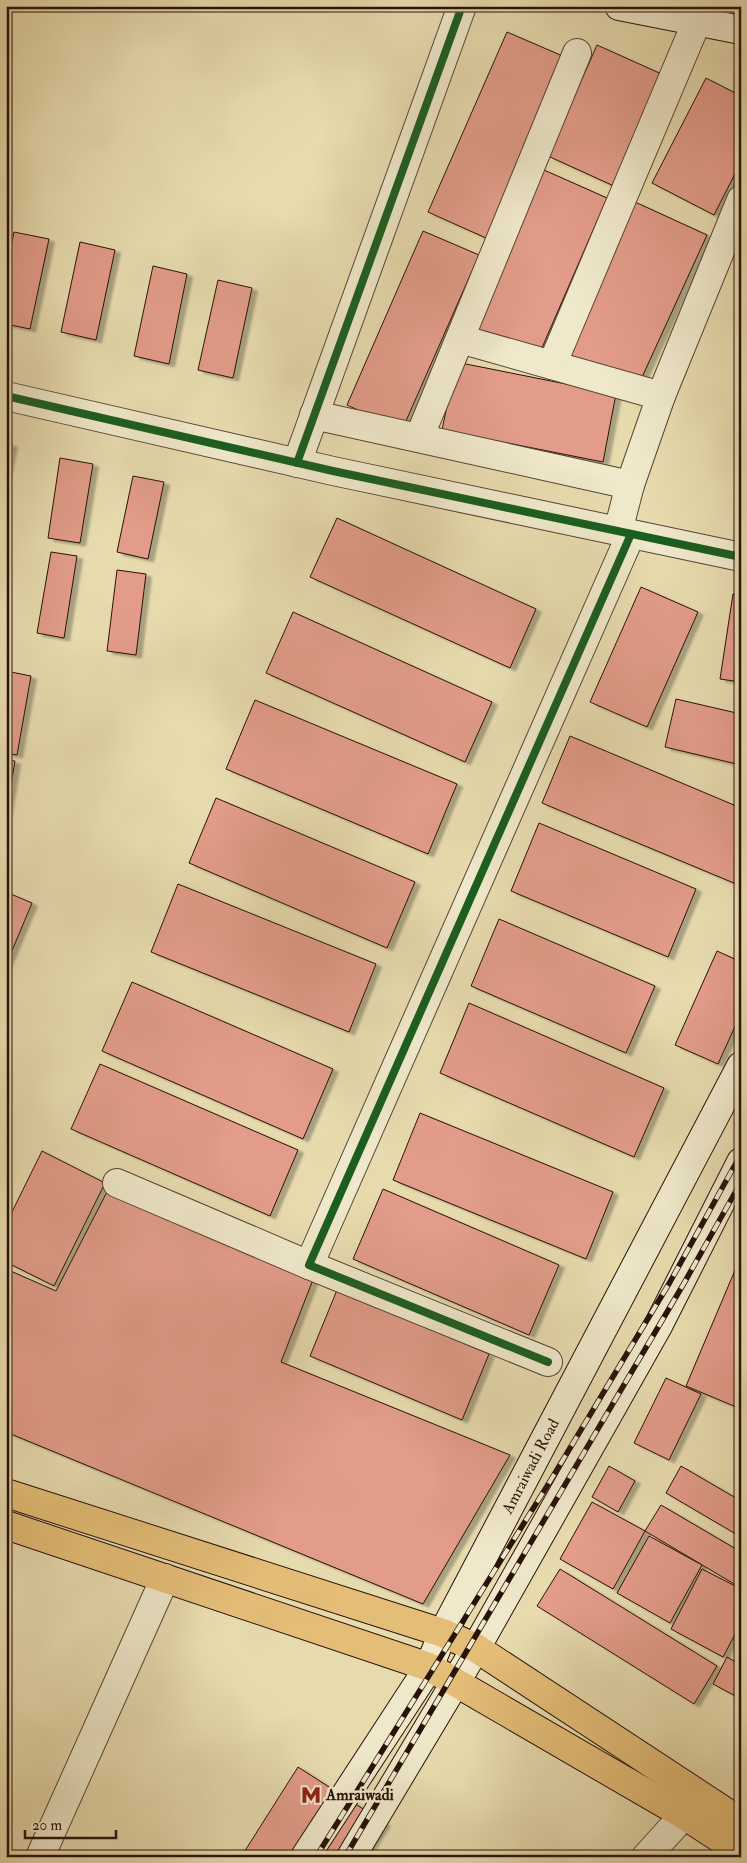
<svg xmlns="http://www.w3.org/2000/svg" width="747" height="1863" viewBox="0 0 747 1863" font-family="'IM FELL Double Pica',serif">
  <defs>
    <filter id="shadow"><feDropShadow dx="5.5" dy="3" stdDeviation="1" flood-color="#0004"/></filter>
  </defs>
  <rect width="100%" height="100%" fill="#e7dbae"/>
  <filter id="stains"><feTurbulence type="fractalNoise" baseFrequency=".004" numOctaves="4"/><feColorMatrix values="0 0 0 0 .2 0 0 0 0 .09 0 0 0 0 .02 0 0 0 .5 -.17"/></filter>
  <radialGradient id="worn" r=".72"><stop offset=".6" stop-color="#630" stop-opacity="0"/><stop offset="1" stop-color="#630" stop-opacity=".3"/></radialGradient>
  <g fill="#e29c89" stroke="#281209" filter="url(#shadow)">
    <path d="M507 32 565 57 486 238 428 212Z"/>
    <path d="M597 45 666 76 616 187 548 156Z"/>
    <path d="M706 78 741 96V162L714 215 652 183Z"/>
    <path d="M544 170 607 198 538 357 475 330Z"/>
    <path d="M635 202 707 235 638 386 566 353Z"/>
    <path d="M423 231 479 255 402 430 347 405Z"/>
    <path d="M14 232 49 239 30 329 6 324V271Z"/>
    <path d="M80 242 115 250 96 340 61 332Z"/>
    <path d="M153 266 187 274 169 364 134 356Z"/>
    <path d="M218 280 252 288 233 378 198 370Z"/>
    <path d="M456 362 616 394 603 462 442 430Z"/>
    <path d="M6 443 12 444 6 473Z"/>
    <path d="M60 458 93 464 80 543 48 538Z"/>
    <path d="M133 476 164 482 148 559 117 552Z"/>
    <path d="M337 518 536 609 510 668 310 577Z"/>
    <path d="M51 552 77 556 64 638 37 633Z"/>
    <path d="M117 570 146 574 136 655 107 651Z"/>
    <path d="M641 587 698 612 647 727 590 702Z"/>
    <path d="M733 594 741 596V682L720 679Z"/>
    <path d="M293 612 492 702 465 762 266 673Z"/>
    <path d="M6 671 31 676 17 755 6 753Z"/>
    <path d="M676 699 741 714V765L665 747Z"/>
    <path d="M255 700 457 784 428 854 226 769Z"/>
    <path d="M570 736 741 808V886L542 803Z"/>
    <path d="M6 760 15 761 6 816Z"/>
    <path d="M216 798 415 882 387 948 189 863Z"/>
    <path d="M539 823 696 889 668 957 511 891Z"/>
    <path d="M178 884 376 964 349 1032 151 952Z"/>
    <path d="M6 892 32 903 6 965Z"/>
    <path d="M499 919 655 986 626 1053 471 986Z"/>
    <path d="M717 951 741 962V1013L718 1064 675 1045Z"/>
    <path d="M132 982 333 1069 303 1139 102 1051Z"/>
    <path d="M469 1003 664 1088 634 1157 440 1073Z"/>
    <path d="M100 1064 298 1150 270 1216 71 1129Z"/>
    <path d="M420 1113 613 1192 586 1259 393 1180Z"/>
    <path d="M42 1151 105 1183 54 1286 6 1262V1224Z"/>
    <path d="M110 1186 314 1277 281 1362 510 1455 423 1604 6 1432V1269L56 1291Z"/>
    <path d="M383 1189 559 1265 529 1335 353 1259Z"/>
    <path d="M741 1256V1409L686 1386Z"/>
    <path d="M337 1290 489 1354 462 1420 310 1356Z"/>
    <path d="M666 1378 701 1394 669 1460 634 1443Z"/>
    <path d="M609 1466 635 1481 618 1512 592 1497Z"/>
    <path d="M681 1466 741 1501V1537L666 1493Z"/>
    <path d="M592 1502 645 1531 613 1589 560 1559Z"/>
    <path d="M661 1505 741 1552V1588L645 1531Z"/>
    <path d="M649 1536 702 1565 670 1623 617 1593Z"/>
    <path d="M560 1569 717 1666 694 1704 537 1606Z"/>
    <path d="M702 1569 741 1589V1623L723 1657 671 1629Z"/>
    <path d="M727 1657 741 1665V1699L713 1684Z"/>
    <path d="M298 1767 385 1823 364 1857H241Z"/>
  </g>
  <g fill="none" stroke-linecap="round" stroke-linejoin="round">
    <defs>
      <g id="street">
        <path d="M460 339 661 396 630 485"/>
        <path d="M552 365 697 21"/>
        <path d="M6 396 333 471 741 557"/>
        <path d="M661 396 741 200"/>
        <path d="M314 415 630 485 618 531"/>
        <path d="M419 438 577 53"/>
        <path d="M297 463 462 6"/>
        <path d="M117 1183 309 1265"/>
        <path d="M548 1362 309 1265 631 534"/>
        <path d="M40 1857 165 1578"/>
        <path d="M646 1857 684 1815"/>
      </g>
      <g id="secondary">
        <path d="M619 6 741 30"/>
        <path id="s1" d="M305 1857 429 1667 443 1633 741 1066"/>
        <path d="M351 1857 476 1648 659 1324 741 1162"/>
      </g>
      <g id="primary">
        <path d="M6 1493 443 1633 476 1648 741 1822"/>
        <path d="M6 1525 429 1667 684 1815 741 1852"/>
      </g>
    </defs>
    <use href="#street" stroke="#584432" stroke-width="30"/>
    <use href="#secondary" stroke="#281209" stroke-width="30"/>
    <use href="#primary" stroke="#281209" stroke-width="30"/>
    <use href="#street" stroke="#efe8ca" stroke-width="28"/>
    <use href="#secondary" stroke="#efe8ca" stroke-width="28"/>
    <use href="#primary" stroke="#e4be77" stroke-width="28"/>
    <defs>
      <g id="rail">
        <path d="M316 1857 549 1483 670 1282 741 1154"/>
        <path d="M345 1857 683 1285 741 1182"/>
      </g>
    </defs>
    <use href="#rail" stroke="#281209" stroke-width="5.5"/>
    <use href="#rail" stroke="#efe8ca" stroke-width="4" stroke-dasharray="11" stroke-linecap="butt"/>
    <defs>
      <g id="cycleway">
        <path d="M6 396 333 471 741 557"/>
        <path d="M297 463 462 6"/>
        <path d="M548 1362 309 1265 631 534"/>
      </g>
    </defs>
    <use href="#cycleway" stroke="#efe8ca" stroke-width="11"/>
    <use href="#cycleway" stroke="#1b5e20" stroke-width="8"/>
  </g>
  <defs>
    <symbol id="metro-bare" viewBox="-9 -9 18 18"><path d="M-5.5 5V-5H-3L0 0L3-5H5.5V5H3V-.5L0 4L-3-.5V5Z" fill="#8f2418" stroke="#efe8ca" stroke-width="2.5" paint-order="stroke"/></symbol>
  </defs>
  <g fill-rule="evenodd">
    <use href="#metro-bare" x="297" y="1781" width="28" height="28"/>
  </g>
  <g text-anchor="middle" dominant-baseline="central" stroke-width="5" stroke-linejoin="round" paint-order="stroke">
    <g font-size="16" fill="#281209" stroke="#efe8ca">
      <text stroke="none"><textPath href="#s1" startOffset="452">Amraiwadi Road</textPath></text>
    </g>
    <g font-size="16" font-weight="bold" fill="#281209" stroke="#efe8ca" text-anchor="start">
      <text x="326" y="1795">Amraiwadi</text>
    </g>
  </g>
  <rect width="747" height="1863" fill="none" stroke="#e7dbae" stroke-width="25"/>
  <rect x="8" y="8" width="732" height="1848" fill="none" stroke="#281209" stroke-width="2.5"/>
  <rect x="12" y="12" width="722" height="1838" fill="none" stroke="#281209"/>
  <path d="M25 1830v8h91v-8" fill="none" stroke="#281209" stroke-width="2.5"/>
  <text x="32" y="1830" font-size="15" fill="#281209" stroke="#efe8ca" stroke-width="4" paint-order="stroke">20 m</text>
  <rect width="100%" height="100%" filter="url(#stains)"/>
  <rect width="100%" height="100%" fill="url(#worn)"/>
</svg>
